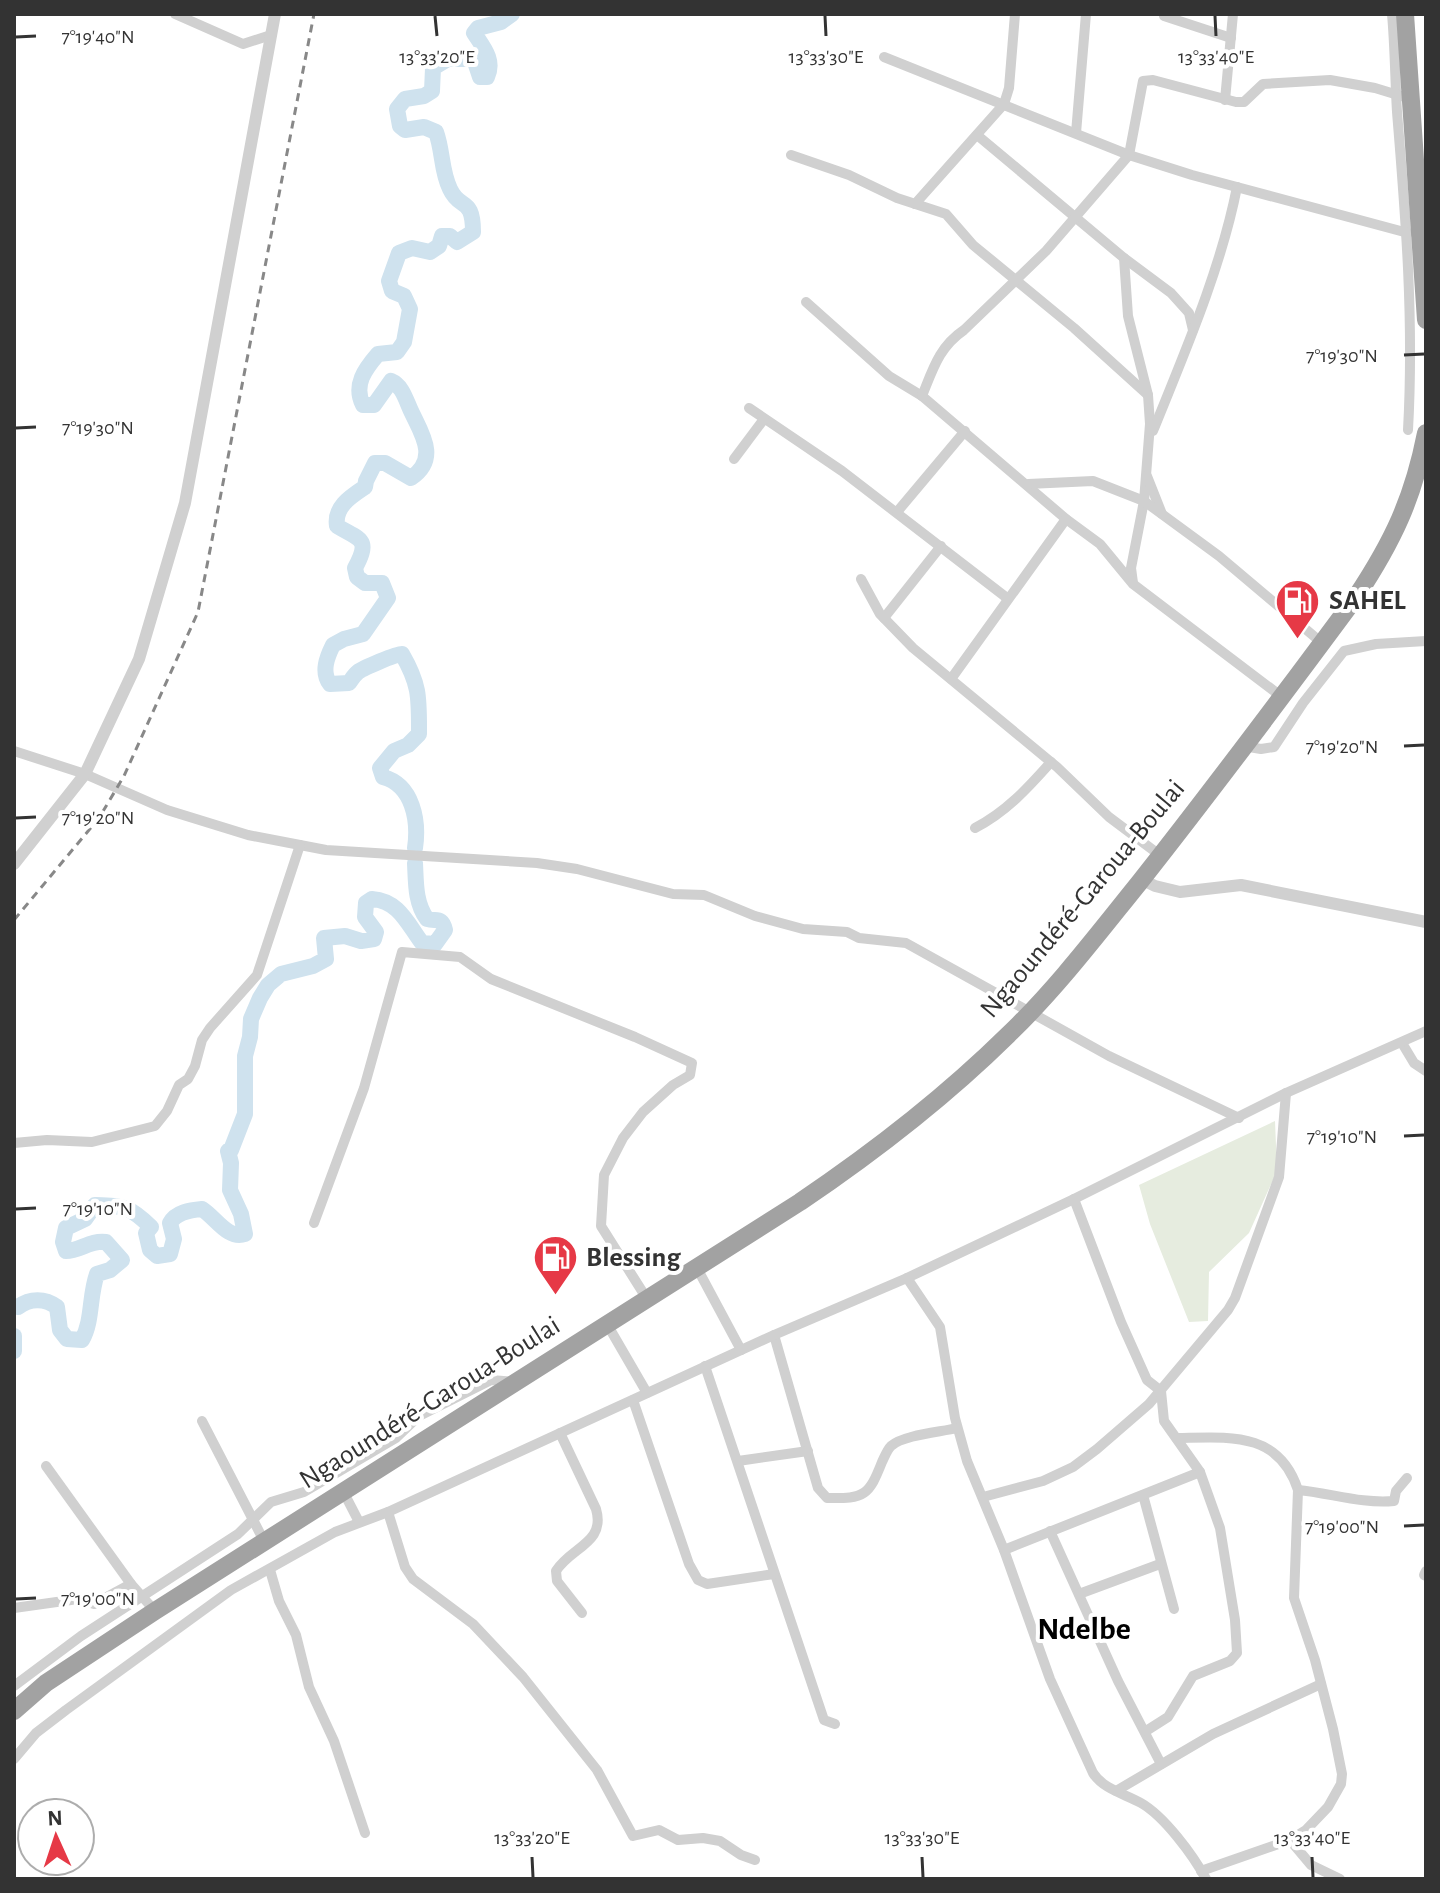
<svg xmlns="http://www.w3.org/2000/svg" width="1440" height="1893" viewBox="0 0 1440 1893" font-family="'Alegreya Sans',sans-serif">
  <rect width="100%" height="100%" fill="#fff"/>
  <path fill="#e6ecdf" d="M1275 1121 1277 1171 1249 1233 1209 1272 1208 1321 1189 1322 1150 1224 1139 1185Z"/>
  <g fill="none" stroke-linecap="round" stroke-linejoin="round">
    <g stroke="#cfe2ee" stroke-width="16">
      <path d="M415 848C419 821 413 785 383 777L380 768 394 751 408 745 419 734C419 698 420 685 402 654 396 654 363 668 358 672 354 675 352 679 349 683L330 684C321 672 327 657 333 645L344 639 363 634 388 598 382 583H365L357 577 355 568C371 538 360 540 337 526 334 507 350 497 365 487L366 481 375 463H385L411 478C439 459 422 434 412 413 406 401 403 386 391 381L374 405H363C353 385 365 369 378 354L397 352 404 342 410 309 404 296 392 291 389 281 399 253 412 248 430 252 439 246 442 236H450L457 242 473 232C473 196 460 211 450 189 441 171 443 151 436 132L424 127 405 130 400 126 397 109 405 99 424 96 432 91 433 68 448 59H474L480 77H487C495 60 483 47 474 33L478 28 501 22 512 14"/>
      <path d="M14 1306 18 1307C30 1298 45 1298 57 1307L60 1330 67 1339 82 1340C93 1320 89 1296 97 1274L110 1270 122 1260 106 1242C90 1240 80 1251 66 1251L63 1242 66 1228 85 1219 95 1205C125 1206 129 1206 151 1227L146 1233 150 1250 157 1256 170 1254 174 1239 170 1223C176 1212 190 1210 202 1209 216 1218 228 1240 245 1234L241 1214 230 1190 231 1163 228 1151 229 1153 231 1150 245 1114V1056L250 1037 251 1019 260 998 268 985 281 974 313 966 326 959 324 938 345 936 361 941 374 939 376 932 365 917 366 903 372 899C399 901 407 923 422 943L435 944 445 930C442 916 436 922 427 919 415 903 416 882 415 863"/>
      <path d="M14 1336V1351"/>
    </g>
    <g stroke="#d0d0d0" stroke-width="10">
      <path d="M175 14 243 44 271 35"/>
      <path d="M1392 14C1395 47 1395 79 1397 112 1406 221 1414 321 1408 430"/>
      <path d="M1164 16 1231 38"/>
      <path d="M884 57 1129 155 1192 175 1408 233"/>
      <path d="M1225 100 1233 14"/>
      <path d="M1076 133 1086 14"/>
      <path d="M977 135 1124 258 1171 293 1189 313 1193 330"/>
      <path d="M791 155 849 175 897 198 946 214 973 245 1074 328 1148 395"/>
      <path d="M915 204 1004 104 1009 88 1015 14"/>
      <path d="M1124 258 1128 316 1148 395 1150 424 1144 501 1131 568 1133 583"/>
      <path d="M806 302 889 376 922 396 1066 519 1100 544 1133 584 1282 697"/>
      <path d="M922 396C933 369 939 347 964 330L1046 251 1129 155 1143 81 1153 80 1236 102H1244L1263 84 1330 80 1375 88 1411 99"/>
      <path d="M749 408 842 471 1007 598"/>
      <path d="M1153 431C1184 354 1221 269 1237 187"/>
      <path d="M734 459 764 419"/>
      <path d="M1147 476 1162 514"/>
      <path d="M1028 484 1093 481 1144 501 1219 556 1322 643"/>
      <path d="M897 512 965 431"/>
      <path d="M861 579 880 614 913 648 1057 767 1109 817 1161 856"/>
      <path d="M884 618 941 546"/>
      <path d="M951 679 1066 519"/>
      <path d="M1243 746 1261 749 1274 747 1303 703 1344 651 1376 644 1426 641"/>
      <path d="M14 751 85 774 167 810 248 835 326 850 537 863 577 869 673 894 704 895 755 916 803 929 847 932 859 938 906 943 1109 1056 1239 1118"/>
      <path d="M975 828C1006 812 1028 788 1051 762"/>
      <path d="M1402 1043 1414 1063 1426 1071"/>
      <path d="M14 1143 47 1140 92 1142 155 1126 167 1111 179 1085 188 1079 195 1066 202 1040 210 1028 257 975 300 845"/>
      <path d="M314 1223 364 1088 402 952 460 957 491 979 635 1037 692 1063 690 1075 673 1085 643 1112 623 1138 604 1175 601 1226 647 1299"/>
      <path d="M697 1268 741 1350"/>
      <path d="M907 1278 940 1327 955 1418 967 1461 1004 1550 1050 1679 1093 1773C1103 1789 1125 1794 1141 1803 1164 1816 1193 1855 1206 1879"/>
      <path d="M607 1324 647 1393"/>
      <path d="M774 1335 818 1488 827 1498C865 1499 869 1495 882 1462 885 1456 887 1450 891 1446 903 1435 941 1432 957 1428"/>
      <path d="M705 1366 824 1720 835 1724"/>
      <path d="M633 1400 689 1564 698 1580 707 1584 774 1574"/>
      <path d="M202 1421 264 1541"/>
      <path d="M560 1433 596 1509C606 1543 571 1547 556 1571L557 1581 582 1613"/>
      <path d="M1178 1438C1229 1437 1279 1431 1298 1490L1294 1598 1315 1660 1333 1729 1342 1774 1341 1784 1328 1807 1306 1830 1290 1840 1201 1871"/>
      <path d="M738 1461 808 1451"/>
      <path d="M46 1466 131 1584"/>
      <path d="M1298 1490C1330 1493 1362 1504 1394 1501L1396 1491 1407 1478"/>
      <path d="M343 1491 359 1522"/>
      <path d="M1143 1495 1174 1609"/>
      <path d="M983 1497 1043 1481 1073 1467 1097 1449 1149 1404 1228 1310 1235 1298 1279 1177 1286 1093"/>
      <path d="M388 1512 405 1567 413 1579 473 1624 523 1677 597 1770 633 1836 659 1830 678 1840 703 1838 720 1841 741 1855 755 1860"/>
      <path d="M1050 1531 1118 1681 1161 1764"/>
      <path d="M1004 1550 1200 1472 1164 1421 1161 1391 1147 1380 1121 1322 1074 1199"/>
      <path d="M270 1570 279 1601 296 1635 309 1687 334 1741 365 1833"/>
      <path d="M1426 1571 1424 1575 1426 1576"/>
      <path d="M1079 1594 1160 1564"/>
      <path d="M14 1608 78 1599 94 1604 131 1584 155 1611"/>
      <path d="M14 1686 81 1636 238 1534 271 1502 304 1492 396 1438 419 1416 491 1380 515 1382"/>
      <path d="M1146 1731 1168 1717 1193 1676 1230 1661 1237 1653 1235 1620 1220 1528 1200 1472"/>
      <path d="M14 1759 36 1733 66 1710 231 1590 335 1532 388 1512 774 1335 907 1278 1074 1199 1286 1093 1426 1031"/>
      <path d="M1116 1791 1213 1734 1321 1684"/>
      <path d="M1290 1840 1311 1865 1340 1879"/>
    </g>
    <g stroke="#d0d0d0" stroke-width="12">
      <path d="M14 864 85 774 139 659 185 503 275 14"/>
      <path d="M1141 879 1155 886 1180 892 1241 885 1426 922"/>
    </g>
    <g stroke="#a2a2a2" stroke-width="18">
      <path d="M1405 14 1426 320"/>
      <path d="M14 1711 46 1683 155 1611 800 1202C874 1152 944 1098 1008 1035 1056 989 1097 935 1139 883 1213 789 1285 693 1356 597 1393 541 1413 499 1426 433"/>
    </g>
    <path stroke="#888" stroke-width="3" stroke-dasharray="8 6" stroke-linecap="butt" d="M14 920 99 818 124 776 198 612 314 14"/>
  </g>
  <path fill="none" stroke="#333" stroke-width="3" d="M435 16 437 36M825 16 826 36M1215 16 1216 36M16 37 36 36M1404 355 1424 354M16 428 36 427M1404 746 1424 745M16 818 36 817M1404 1136 1424 1135M16 1209 36 1208M1404 1526 1424 1525M16 1599 36 1598M532 1857 533 1877M922 1857 923 1877M1312 1857 1313 1877"/>
  <defs>
    <symbol id="fuel-pin" viewBox="-11 -11 22 30"><path d="M0 17L-7.5 6A9.5 9.5 0 1 1 7.5 6Z" fill="#e63946" stroke="#fff"/><path d="M-5.5-6h7V0h2V4h1.3V-2.5L3-4.5l.8-.8L6-3V5H2.5V1h-1V6h-7ZM-4.2-4.7v3.2H.2V-4.7Z" fill="#fff"/></symbol>
  </defs>
  <g fill-rule="evenodd">
    <use href="#fuel-pin" x="1272" y="576" width="51" height="69"/>
    <use href="#fuel-pin" x="530" y="1232" width="51" height="69"/>
  </g>
  <g text-anchor="middle" dominant-baseline="central" stroke-width="8" stroke-linejoin="round" paint-order="stroke">
    <g font-size="28" font-weight="bold" fill="#333" stroke="#fff" text-anchor="start">
      <text x="1329" y="601">SAHEL</text>
      <text x="586" y="1258">Blessing</text>
    </g>
    <g font-size="28" fill="#333" stroke="#fff">
      <text transform="translate(1083 899) rotate(-50)">Ngaoundéré-Garoua-Boulai</text>
      <text transform="translate(430 1403) rotate(-32)">Ngaoundéré-Garoua-Boulai</text>
    </g>
    <g font-size="32" font-weight="bold" fill="#000" stroke="#fff">
      <text x="1084" y="1629">Ndelbe</text>
    </g>
  </g>
  <g font-size="20" text-anchor="middle" fill="#333" stroke="#fff" stroke-width="8" stroke-linejoin="round" paint-order="stroke">
    <text x="98" y="43">7°19'40"N</text>
    <text x="437" y="63">13°33'20"E</text>
    <text x="826" y="63">13°33'30"E</text>
    <text x="1216" y="63">13°33'40"E</text>
    <text x="1342" y="362">7°19'30"N</text>
    <text x="98" y="434">7°19'30"N</text>
    <text x="1342" y="753">7°19'20"N</text>
    <text x="98" y="824">7°19'20"N</text>
    <text x="1342" y="1143">7°19'10"N</text>
    <text x="98" y="1215">7°19'10"N</text>
    <text x="1342" y="1533">7°19'00"N</text>
    <text x="98" y="1605">7°19'00"N</text>
    <text x="532" y="1844">13°33'20"E</text>
    <text x="922" y="1844">13°33'30"E</text>
    <text x="1312" y="1844">13°33'40"E</text>
  </g>
  <rect width="1440" height="1893" fill="none" stroke="#333333" stroke-width="32"/>
  <g transform="translate(56 1837) rotate(357)"><circle r="38" fill="#ffffff" stroke="#adadad" stroke-width="2"/>
  <path d="M0-6L14 30L0 20L-14 30Z" fill="#e63946"/>
  <text y="-12" font-size="22" font-weight="bold" text-anchor="middle" fill="#333333">N</text>
  </g>
</svg>
